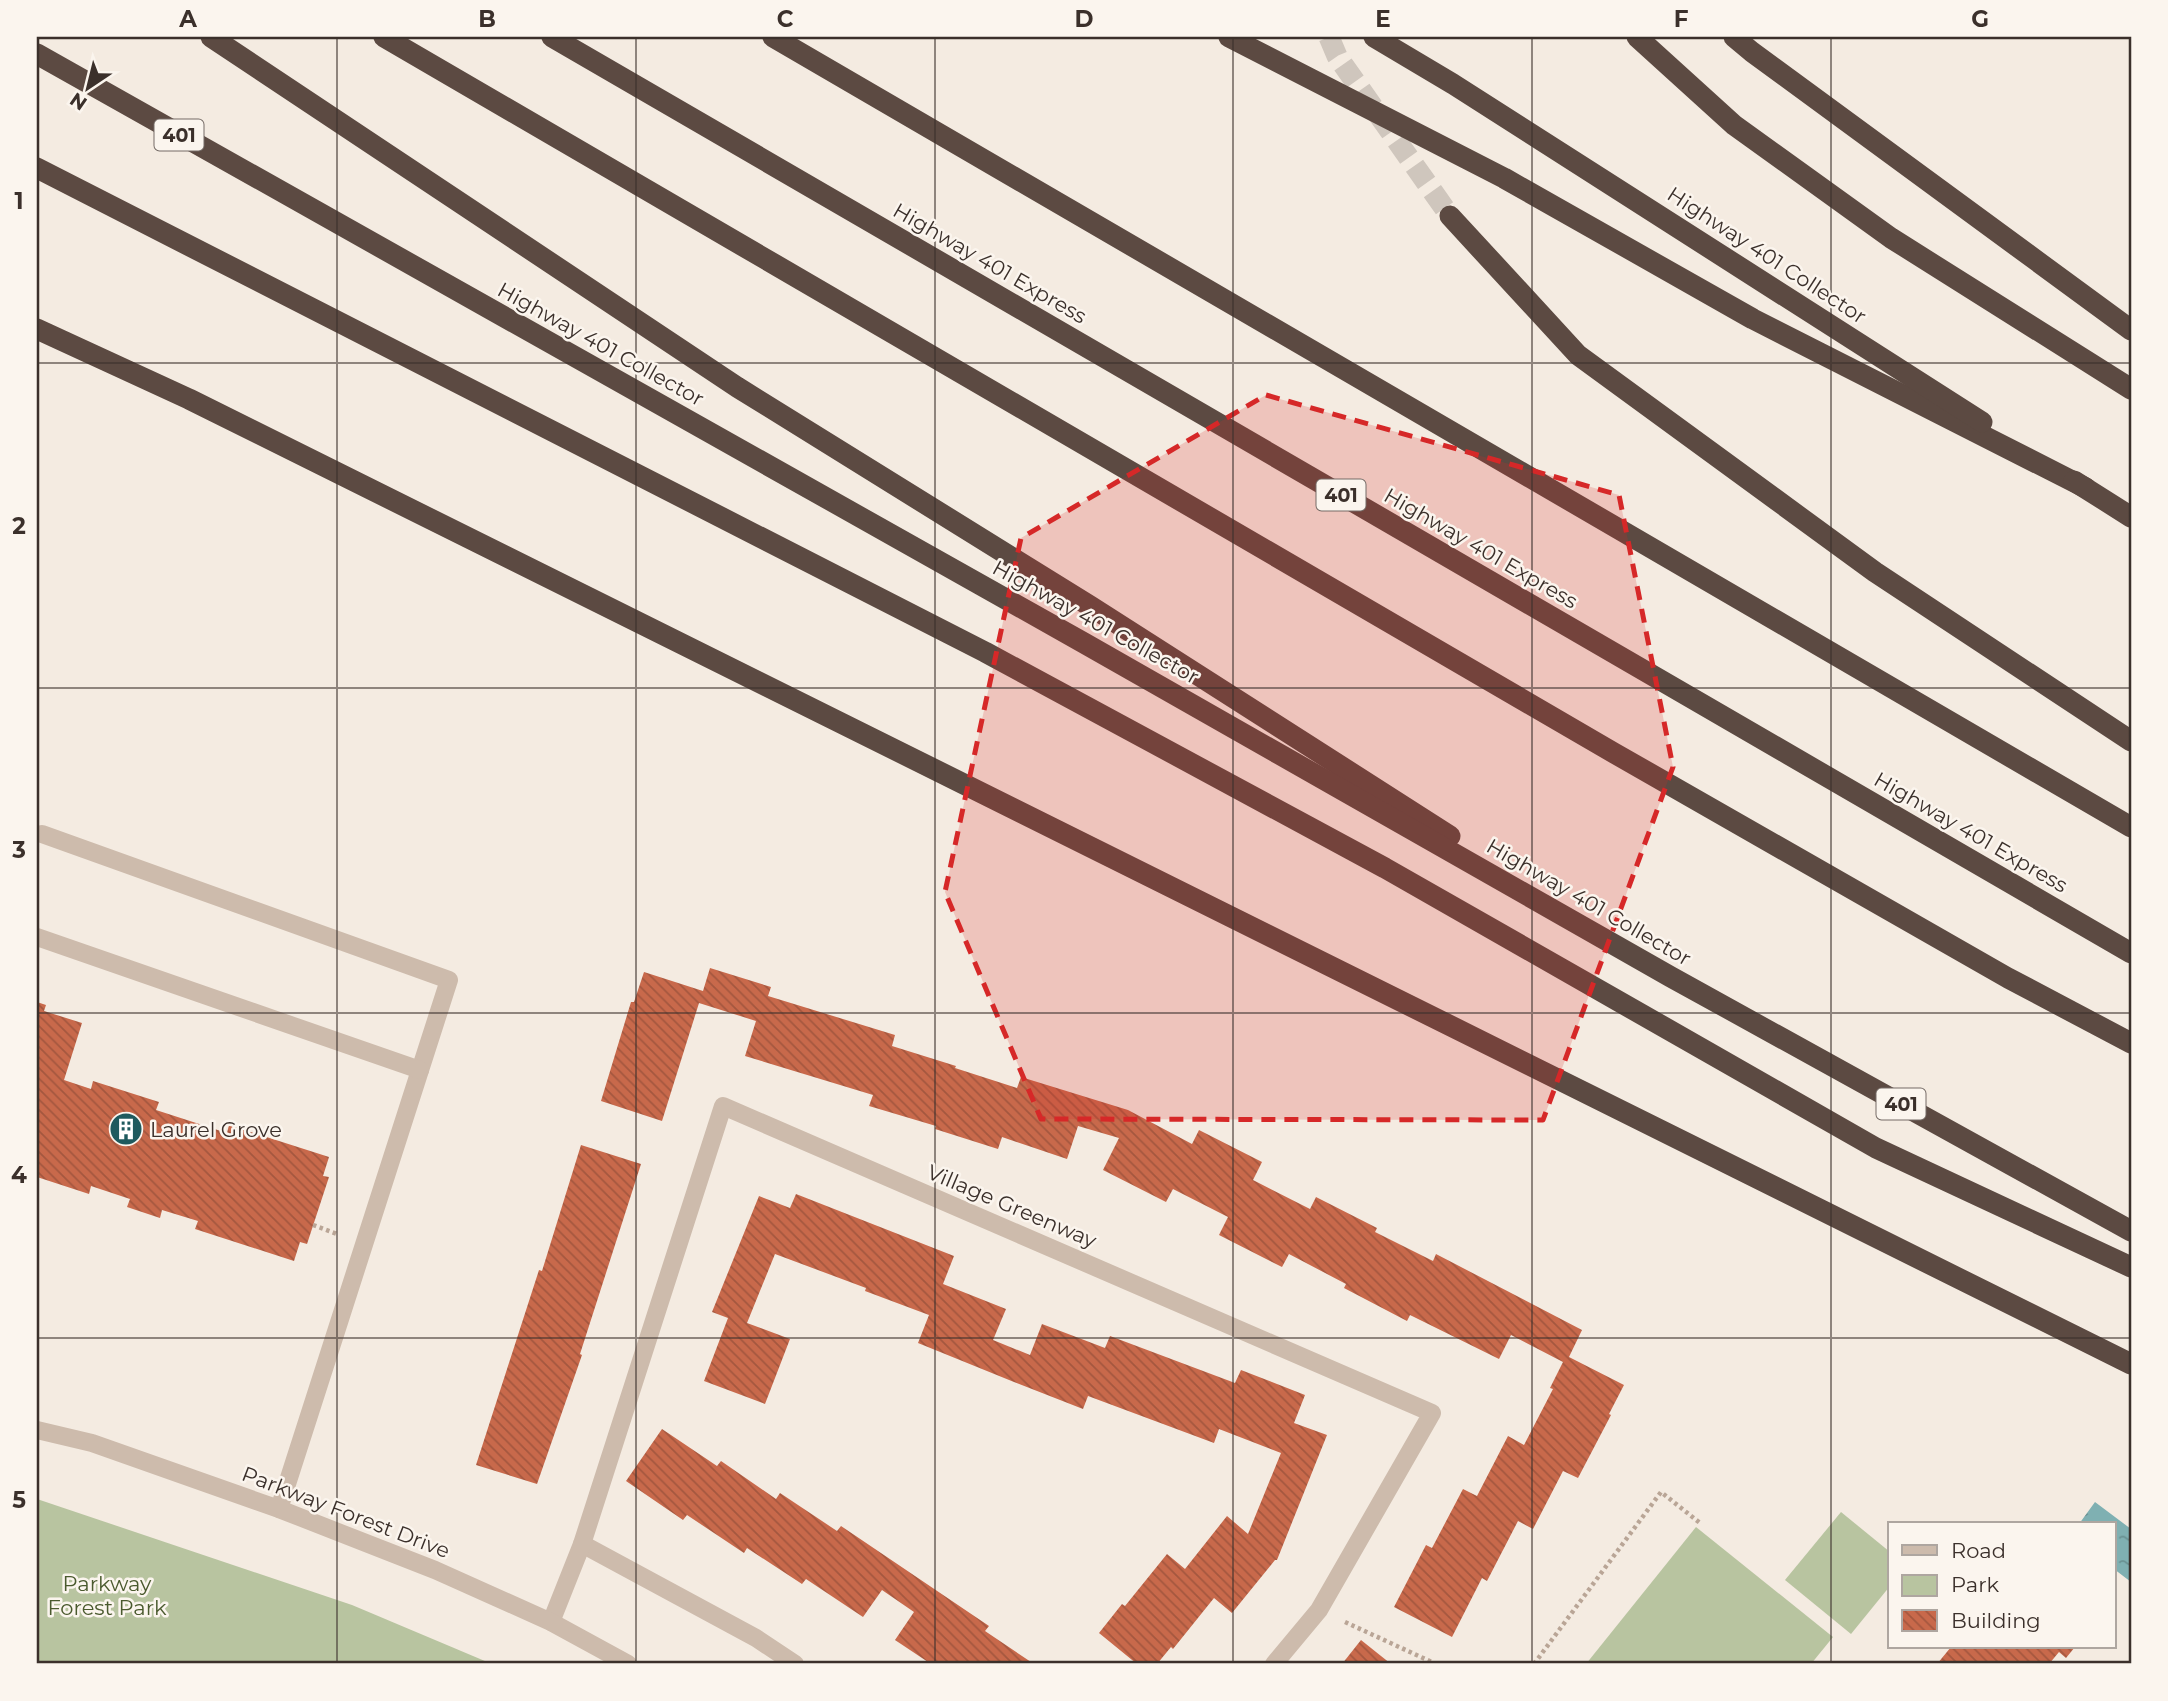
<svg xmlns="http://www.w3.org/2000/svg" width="2168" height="1701" viewBox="0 0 2168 1701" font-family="Montserrat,sans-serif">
  <defs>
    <pattern id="water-ripples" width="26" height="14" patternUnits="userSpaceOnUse" patternTransform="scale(1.75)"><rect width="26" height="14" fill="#7fb0b2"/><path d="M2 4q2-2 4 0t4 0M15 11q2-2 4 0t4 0" fill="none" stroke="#699091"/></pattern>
    <pattern id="building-back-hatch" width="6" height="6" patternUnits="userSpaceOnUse" patternTransform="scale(1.75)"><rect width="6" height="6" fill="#c8694b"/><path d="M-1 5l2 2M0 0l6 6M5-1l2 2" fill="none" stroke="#a4573f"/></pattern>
  </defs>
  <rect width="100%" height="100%" fill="#f4ebe1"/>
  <g fill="#b8c4a0">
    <path d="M37 1499 352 1605 492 1664H37Z"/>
    <path d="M1841 1512 1890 1552V1586L1851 1634 1785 1580Z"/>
    <path d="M1696 1527 1833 1637 1811 1664H1586Z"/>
  </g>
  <path fill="url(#water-ripples)" d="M2095 1502 2131 1529V1582L2114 1569V1524H2079Z"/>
  <g fill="url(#building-back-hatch)">
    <path d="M710 968 771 987 768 996 895 1035 892 1046 956 1066 955 1068 1017 1088 1021 1077 1128 1110 1192 1144 1199 1130 1262 1162 1253 1180 1310 1209 1316 1197 1377 1228 1375 1232 1433 1261 1436 1254 1582 1330 1569 1357 1624 1385 1609 1414 1611 1415 1578 1478 1563 1471 1533 1529 1518 1521 1487 1581 1482 1578 1452 1637 1394 1607 1426 1545 1432 1548 1463 1489 1477 1496 1508 1436 1524 1445 1553 1389 1550 1388 1563 1362 1511 1335 1499 1359 1410 1315 1407 1321 1344 1288 1346 1284 1289 1254 1282 1267 1219 1235 1228 1217 1173 1189 1166 1202 1103 1170 1119 1138 1078 1126 1067 1159 1002 1137 998 1149 935 1129 936 1126 869 1106 873 1095 745 1056 756 1021 699 1003 662 1121 601 1101 631 1002H634L644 972 703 991Z"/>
    <path d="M37 1002 46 1005 44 1011 82 1023 64 1080 91 1089 93 1081 159 1102 156 1110 227 1133 229 1125 329 1157 323 1176 329 1177 307 1244 300 1242 294 1261 195 1229 198 1221 162 1210 160 1218 127 1207 130 1199 91 1186 89 1194 37 1177Z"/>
    <path d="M581 1145 641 1164 580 1354 582 1355 537 1484 476 1465 539 1270 542 1271Z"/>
    <path d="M796 1194 954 1256 943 1284 1006 1309 993 1340 1030 1355 1042 1324 1105 1348 1110 1336 1235 1383 1241 1370 1305 1395 1294 1423 1327 1435 1277 1560H1275L1232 1613 1214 1598 1173 1649 1171 1647 1157 1664H1137L1099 1633 1122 1604 1125 1606 1167 1554 1185 1569 1227 1516 1248 1534 1281 1453 1219 1429 1214 1443 1088 1396 1083 1409 1014 1382 918 1343 929 1315 865 1291 866 1288 775 1254 747 1323 790 1339 765 1404 704 1381 728 1318 712 1312 759 1196 790 1208Z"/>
    <path d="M662 1429 717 1466 721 1461 776 1499 780 1493 837 1531 841 1526 989 1626 985 1631 1034 1664H931L895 1640 914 1612 882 1590 863 1617 806 1579 802 1584 747 1548 744 1553 687 1515 683 1520 626 1481Z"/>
    <path d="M1361 1640 1391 1664H1342Z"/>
    <path d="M1951 1647H2075L2066 1658 2059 1652 2049 1664H1937Z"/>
  </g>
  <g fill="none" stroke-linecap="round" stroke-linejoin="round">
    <path stroke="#cfc6bd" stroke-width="21" stroke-dasharray="21 10" stroke-linecap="butt" d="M1329 37 1337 56 1450 216"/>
    <g stroke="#b9a596" stroke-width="4.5" stroke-dasharray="3.5 3.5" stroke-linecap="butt">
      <path d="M313 1225 337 1234"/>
      <path d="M1345 1622 1436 1664"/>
      <path d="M1534 1664 1661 1492 1700 1523"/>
    </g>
    <g stroke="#cdbbac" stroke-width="18">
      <path d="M42 834 449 980 279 1509"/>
      <path d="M37 937 420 1070"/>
      <path d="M582 1544 756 1638 795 1664"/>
      <path d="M551 1622 582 1544 723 1106 1432 1413 1319 1610 1274 1664"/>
    </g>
    <path stroke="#cdbbac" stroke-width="18" d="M37 1430 92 1443 279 1509 435 1570 551 1622 628 1664"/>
    <g stroke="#5c4a42" stroke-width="21">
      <path d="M211 37 737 387 1090 606 1450 836"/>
      <path d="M384 37 1614 753 2008 978 2131 1043"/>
      <path d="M552 37 2131 953"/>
      <path d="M773 37 2131 827"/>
      <path d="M1229 37 1504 178 1753 319 2086 488"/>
      <path d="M1374 37 1453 84 1982 422"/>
      <path d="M1637 37 1734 125 1891 238 2131 389"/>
      <path d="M1734 37 1752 52 2131 330"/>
      <path d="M37 54 1084 643 1671 977 2131 1231"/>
      <path d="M37 168 985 652 1385 868 1876 1148 2131 1267"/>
      <path d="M1450 216 1578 355 1875 572 2131 741"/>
      <path d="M37 329 189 399 2131 1364"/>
      <path d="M2074 481 2131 517"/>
    </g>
  </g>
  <path fill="#d62828" fill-opacity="0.2" stroke="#d62828" stroke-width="5" stroke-dasharray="14 9" stroke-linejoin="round" d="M1266 395 1619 495 1673 767 1543 1120 1041 1119 945 892 1021 538Z"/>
  <path fill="none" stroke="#3b302b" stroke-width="2" stroke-opacity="0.55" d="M337 37V1664M636 37V1664M935 37V1664M1233 37V1664M1532 37V1664M1831 37V1664M37 363H2131M37 688H2131M37 1013H2131M37 1338H2131"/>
  <defs>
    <symbol id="building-disc" viewBox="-11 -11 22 22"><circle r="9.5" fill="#1f5a5e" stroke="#fbf5ee"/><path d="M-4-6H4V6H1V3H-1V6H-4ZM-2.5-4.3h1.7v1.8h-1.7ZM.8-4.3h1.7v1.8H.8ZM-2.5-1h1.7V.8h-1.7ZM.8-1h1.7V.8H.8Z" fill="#fff"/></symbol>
  </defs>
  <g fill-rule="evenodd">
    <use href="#building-disc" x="107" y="1110" width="38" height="38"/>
  </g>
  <g text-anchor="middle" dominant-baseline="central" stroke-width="5" stroke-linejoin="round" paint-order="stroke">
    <g fill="#fbf5ee" stroke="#756b66" stroke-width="2">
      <rect x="154.5" y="119.5" width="49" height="31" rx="5"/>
      <rect x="1316.5" y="479.5" width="49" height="31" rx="5"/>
      <rect x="1876.5" y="1088.5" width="49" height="31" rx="5"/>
    </g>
    <g font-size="19" font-weight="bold" fill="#3b302b">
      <text x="179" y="135">401</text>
      <text x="1341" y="495">401</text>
      <text x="1901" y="1104">401</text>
    </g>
    <g font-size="21" fill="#3b302b" stroke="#fbf5ee">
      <text transform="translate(1767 255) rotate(33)">Highway 401 Collector</text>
      <text transform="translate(990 263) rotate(30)">Highway 401 Express</text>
      <text transform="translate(601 344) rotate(29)">Highway 401 Collector</text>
      <text transform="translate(1481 548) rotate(30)">Highway 401 Express</text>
      <text transform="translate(1096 622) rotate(29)">Highway 401 Collector</text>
      <text transform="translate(1971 832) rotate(30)">Highway 401 Express</text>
      <text transform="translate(1589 902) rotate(30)">Highway 401 Collector</text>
      <text transform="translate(1012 1206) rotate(23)">Village Greenway</text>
      <text transform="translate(346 1512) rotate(21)">Parkway Forest Drive</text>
    </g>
    <g font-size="21" fill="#3b302b" stroke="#fbf5ee" text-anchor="start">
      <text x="150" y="1129">Laurel Grove</text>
    </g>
    <g font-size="21" fill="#4a5a2e" stroke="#fbf5ee">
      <text x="107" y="1583">Parkway<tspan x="107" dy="24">Forest Park</tspan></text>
    </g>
  </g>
  <rect width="2168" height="1701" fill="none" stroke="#fbf5ee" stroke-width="77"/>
  <rect x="1888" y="1522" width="228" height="126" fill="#fbf5ee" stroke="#aea6a0" stroke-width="2"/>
  <rect x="1902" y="1545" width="35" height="10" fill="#cdbbac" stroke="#aea6a0" stroke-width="2"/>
  <text x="1951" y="1558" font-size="21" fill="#3b302b">Road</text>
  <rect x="1902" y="1575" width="35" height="21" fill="#b8c4a0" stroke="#aea6a0" stroke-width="2"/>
  <text x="1951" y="1592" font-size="21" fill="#3b302b">Park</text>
  <rect x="1902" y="1610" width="35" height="21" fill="url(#building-back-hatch)" stroke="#aea6a0" stroke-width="2"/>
  <text x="1951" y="1628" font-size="21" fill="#3b302b">Building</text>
  <g transform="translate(88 88) rotate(215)" stroke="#fbf5ee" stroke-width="5" paint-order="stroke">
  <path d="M0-5L12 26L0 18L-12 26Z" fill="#3b302b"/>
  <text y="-10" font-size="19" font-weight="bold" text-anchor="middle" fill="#3b302b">N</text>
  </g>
  <rect x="38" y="38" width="2092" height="1624" fill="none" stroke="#3b302b" stroke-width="2.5"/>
  <g font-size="23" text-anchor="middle" font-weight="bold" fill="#3b302b">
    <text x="188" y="27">A</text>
    <text x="487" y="27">B</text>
    <text x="785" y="27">C</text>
    <text x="1084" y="27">D</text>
    <text x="1383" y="27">E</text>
    <text x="1681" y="27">F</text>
    <text x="1980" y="27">G</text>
    <text x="19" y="209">1</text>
    <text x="19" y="534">2</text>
    <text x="19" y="858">3</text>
    <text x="19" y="1183">4</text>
    <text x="19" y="1508">5</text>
  </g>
</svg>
